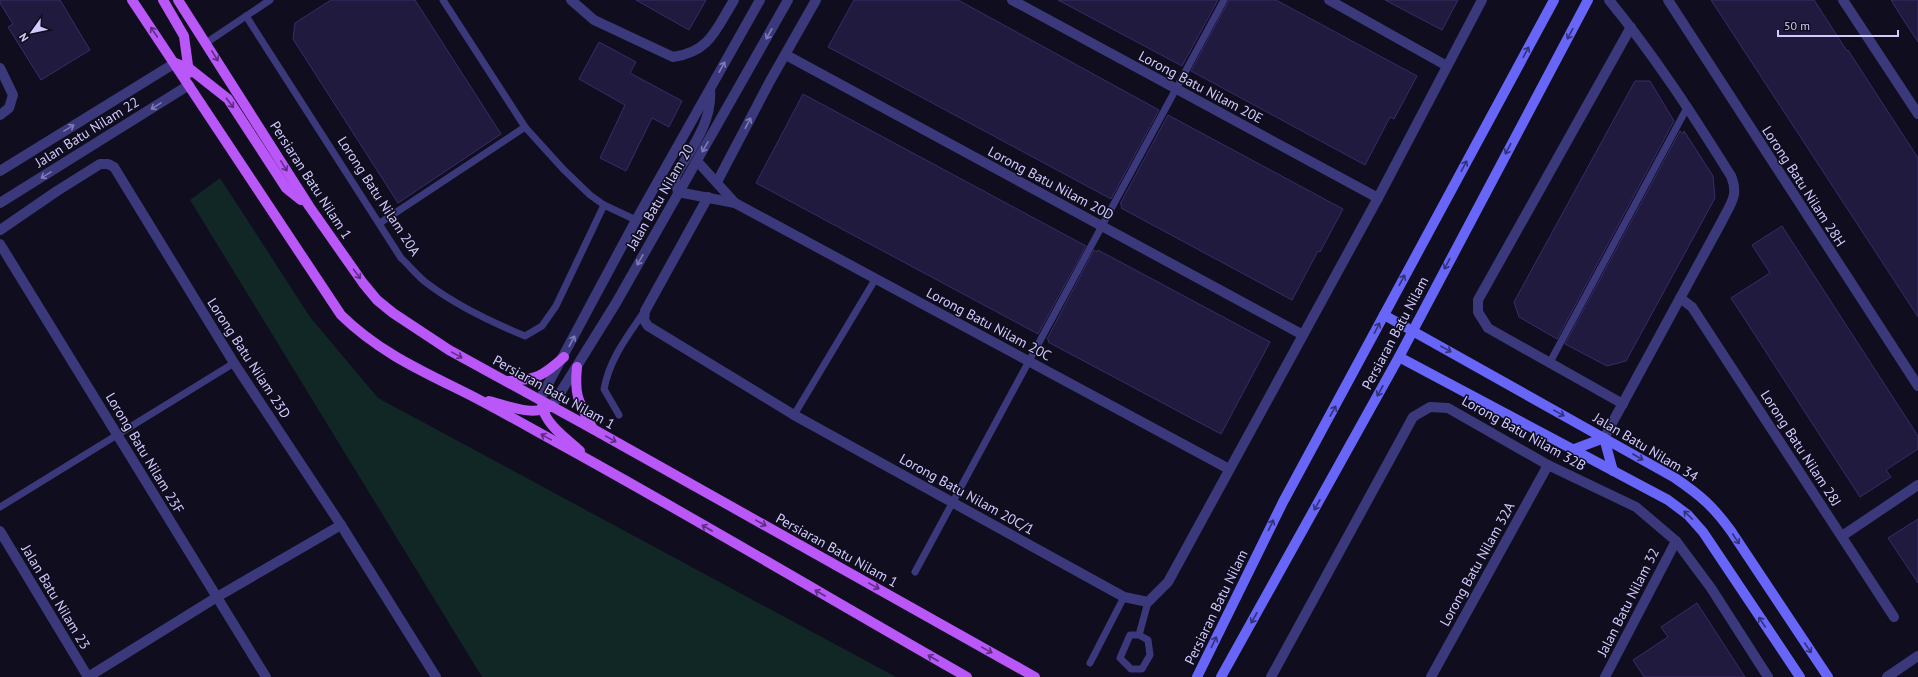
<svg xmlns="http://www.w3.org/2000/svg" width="1918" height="677" viewBox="0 0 1918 677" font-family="'PT Sans',sans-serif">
  <rect width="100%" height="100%" fill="#0f0d1e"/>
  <path fill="#102726" d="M220 178 310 317 378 398 896 677H482L190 200Z"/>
  <g fill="#201a3e" stroke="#382c69">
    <path d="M0 0H60L90 50 41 80 8 27 13 24 0 3Z"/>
    <path d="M331 0H415L501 134 398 203 293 39 295 23Z"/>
    <path d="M636 0H706L689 30Z"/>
    <path d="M854 0H958L1159 110 1111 199 828 47Z"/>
    <path d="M1058 0H1218L1182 66Z"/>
    <path d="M1229 0H1276L1417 76 1394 119 1390 117 1365 165 1191 71Z"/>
    <path d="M1385 0H1458L1442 30Z"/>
    <path d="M1711 0H1814L1847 51 1848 50 1918 158V317Z"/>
    <path d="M1891 0H1918V42L1899 13Z"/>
    <path d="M599 42 636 62 630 73 682 101 669 127 652 118 626 171 600 158 625 105 579 79Z"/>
    <path d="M1635 81H1650L1674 121 1557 339 1519 317 1514 302Z"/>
    <path d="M803 94 1086 246 1038 334 756 183Z"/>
    <path d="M1168 115 1343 209 1320 252 1318 251 1292 300 1121 208 1122 205 1120 204Z"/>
    <path d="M1680 131 1683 134 1684 131 1713 176 1715 198 1626 361 1607 366 1565 344Z"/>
    <path d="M1782 226 1918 436V449L1886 470 1891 477 1860 497 1731 298 1770 273 1752 245Z"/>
    <path d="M1094 250 1097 252 1098 250 1270 342 1221 434 1048 342 1049 340 1047 339Z"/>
    <path d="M1918 519V583L1888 538Z"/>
    <path d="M1697 603 1745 677H1644L1633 660 1668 637 1661 627Z"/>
  </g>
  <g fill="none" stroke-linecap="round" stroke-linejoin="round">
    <g stroke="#3b397b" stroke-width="7">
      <path d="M443 0 525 127 563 169 590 195 604 205 636 220"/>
      <path d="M246 16 401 258C410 266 418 277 428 284 457 306 491 322 525 336L542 326 556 306 604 205"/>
      <path d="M206 43 270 0"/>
      <path d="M380 223 525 127"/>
      <path d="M1549 364 1688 106"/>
      <path d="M619 415 604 389C610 358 627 337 644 312"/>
      <path d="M794 415 876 278"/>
      <path d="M0 507 234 363"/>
      <path d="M915 572 1224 0"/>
      <path d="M1139 635H1130L1120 658 1131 669H1142L1150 655 1148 640 1139 635 1148 602"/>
      <path d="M1090 663 1124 597"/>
    </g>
    <g stroke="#3b397b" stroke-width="10">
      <path d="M571 0 594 20 673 57C710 52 716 29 734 0"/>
      <path d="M1012 0 1378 198"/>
      <path d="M1329 0 1447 66"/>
      <path d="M1668 0 1918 386"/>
      <path d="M1843 0 1918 114"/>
      <path d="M786 55 1303 335"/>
      <path d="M0 68 13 95 9 108 0 115"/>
      <path d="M710 90C713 121 691 149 676 175L675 180 678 192 735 203 1229 469"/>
      <path d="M697 161 735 203"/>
      <path d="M0 171 175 63"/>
      <path d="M717 182 770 81 816 0"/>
      <path d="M708 197 645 311 644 320 648 326 794 415 1124 597 1148 602 1168 582 1378 198 1482 0"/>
      <path d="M0 203 189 85"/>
      <path d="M0 230 57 191 100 164H108L114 167 234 363 341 525 436 677"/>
      <path d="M0 244 266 677"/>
      <path d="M1680 298 1692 307 1894 617"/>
      <path d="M540 399 636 220 760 0"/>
      <path d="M1623 404 1488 328 1478 312V300L1631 27"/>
      <path d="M552 406 616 303 788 0"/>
      <path d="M1604 438 1722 221C1731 203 1739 195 1731 176 1693 115 1654 55 1609 0"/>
      <path d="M0 531 88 677 217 597 341 525"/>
      <path d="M1842 536 1918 485"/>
      <path d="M1271 677 1413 417 1430 407 1448 408 1548 465 1636 507 1676 541 1711 588 1768 677"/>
      <path d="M1431 677 1548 465"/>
      <path d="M1605 677 1676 541"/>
      <path d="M1887 677 1918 656"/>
    </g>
    <g stroke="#6866f9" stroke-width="10">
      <path d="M1384 315 1675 478C1700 495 1713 506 1731 531L1828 677"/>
      <path d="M1399 357 1668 500 1688 515 1703 532 1800 677"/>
      <path d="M1604 438 1613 471"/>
      <path d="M1572 450 1604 438"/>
      <path d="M1197 677 1283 502 1554 0"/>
      <path d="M1221 677 1399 357 1588 0"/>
    </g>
    <g stroke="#ba57f8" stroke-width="10">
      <path d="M132 0 341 315C380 353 422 371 470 395 503 412 536 431 569 449 703 523 834 601 967 677"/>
      <path d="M163 0 184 36 189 73"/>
      <path d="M178 0 309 206 363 283 377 300 393 313 449 350 593 429 1035 677"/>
      <path d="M175 63 190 69 228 99 286 188 301 200"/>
      <path d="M577 367C574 397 579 402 593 429"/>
      <path d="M508 381C536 380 543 376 564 357"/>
      <path d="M489 401C509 406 533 417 552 406"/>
      <path d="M542 406C546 425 566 438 580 451"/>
    </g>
  </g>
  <defs><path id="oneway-shaft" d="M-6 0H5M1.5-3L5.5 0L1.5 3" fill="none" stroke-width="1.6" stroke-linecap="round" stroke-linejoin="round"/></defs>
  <g stroke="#5c2e80">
    <use href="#oneway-shaft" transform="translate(154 32) rotate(-124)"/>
    <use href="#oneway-shaft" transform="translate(215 56) rotate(58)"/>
    <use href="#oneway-shaft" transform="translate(230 103) rotate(53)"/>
    <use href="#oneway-shaft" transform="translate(284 166) rotate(58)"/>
    <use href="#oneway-shaft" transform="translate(357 274) rotate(54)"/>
    <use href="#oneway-shaft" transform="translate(457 355) rotate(29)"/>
    <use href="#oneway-shaft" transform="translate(546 437) rotate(-151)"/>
    <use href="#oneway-shaft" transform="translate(611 439) rotate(29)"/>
    <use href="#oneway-shaft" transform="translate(761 523) rotate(29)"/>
    <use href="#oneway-shaft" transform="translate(707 528) rotate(-150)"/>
    <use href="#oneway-shaft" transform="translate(874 586) rotate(29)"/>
    <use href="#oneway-shaft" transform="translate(820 593) rotate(-150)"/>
    <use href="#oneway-shaft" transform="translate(987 650) rotate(29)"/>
    <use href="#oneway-shaft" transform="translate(933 658) rotate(-150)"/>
  </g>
  <g stroke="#7e7bb6">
    <use href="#oneway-shaft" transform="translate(769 34) rotate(119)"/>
    <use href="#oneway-shaft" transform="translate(722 67) rotate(-61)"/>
    <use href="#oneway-shaft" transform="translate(156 106) rotate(148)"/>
    <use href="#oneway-shaft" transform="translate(748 123) rotate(-62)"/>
    <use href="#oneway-shaft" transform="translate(69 128) rotate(-31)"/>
    <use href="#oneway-shaft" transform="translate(705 147) rotate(120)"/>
    <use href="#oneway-shaft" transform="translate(46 175) rotate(148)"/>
    <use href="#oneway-shaft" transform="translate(640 260) rotate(119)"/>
    <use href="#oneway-shaft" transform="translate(572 341) rotate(-62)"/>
  </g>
  <g stroke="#333176">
    <use href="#oneway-shaft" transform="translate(1570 34) rotate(118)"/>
    <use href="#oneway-shaft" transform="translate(1526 52) rotate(-62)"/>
    <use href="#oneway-shaft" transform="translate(1508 149) rotate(118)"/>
    <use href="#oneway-shaft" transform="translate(1464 166) rotate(-62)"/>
    <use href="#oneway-shaft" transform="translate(1447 264) rotate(118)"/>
    <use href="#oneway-shaft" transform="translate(1402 280) rotate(-62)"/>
    <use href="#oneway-shaft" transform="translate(1377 328) rotate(-63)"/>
    <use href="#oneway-shaft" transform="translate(1446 349) rotate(29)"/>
    <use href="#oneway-shaft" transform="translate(1380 391) rotate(119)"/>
    <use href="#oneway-shaft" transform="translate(1333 411) rotate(-61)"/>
    <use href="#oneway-shaft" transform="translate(1559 413) rotate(29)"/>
    <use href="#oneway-shaft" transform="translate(1638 457) rotate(30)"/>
    <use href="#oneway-shaft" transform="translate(1317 505) rotate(119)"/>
    <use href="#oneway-shaft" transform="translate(1688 515) rotate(-136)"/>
    <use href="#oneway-shaft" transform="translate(1271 525) rotate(-64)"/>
    <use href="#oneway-shaft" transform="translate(1736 539) rotate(56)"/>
    <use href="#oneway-shaft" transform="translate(1254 618) rotate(119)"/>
    <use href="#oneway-shaft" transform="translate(1762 622) rotate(-124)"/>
    <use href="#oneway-shaft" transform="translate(1214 642) rotate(-64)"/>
    <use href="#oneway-shaft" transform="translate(1808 648) rotate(56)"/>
  </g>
  <g text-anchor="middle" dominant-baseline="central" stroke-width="3" stroke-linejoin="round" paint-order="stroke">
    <g font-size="14" fill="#d1cbfd" stroke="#0f0d1e">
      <text transform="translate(1201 87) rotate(28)">Lorong Batu Nilam 20E</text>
      <text transform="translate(87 132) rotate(-32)">Jalan Batu Nilam 22</text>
      <text transform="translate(311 180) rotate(57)">Persiaran Batu Nilam 1</text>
      <text transform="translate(1051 183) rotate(28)">Lorong Batu Nilam 20D</text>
      <text transform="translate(1804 186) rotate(57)">Lorong Batu Nilam 28H</text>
      <text transform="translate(379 196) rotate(57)">Lorong Batu Nilam 20A</text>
      <text transform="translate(660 197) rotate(-60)">Jalan Batu Nilam 20</text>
      <text transform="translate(989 324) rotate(28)">Lorong Batu Nilam 20C</text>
      <text transform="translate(1395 333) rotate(-62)">Persiaran Batu Nilam</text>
      <text transform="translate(249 358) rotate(57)">Lorong Batu Nilam 23D</text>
      <text transform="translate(554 392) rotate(29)">Persiaran Batu Nilam 1</text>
      <text transform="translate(1524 433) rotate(29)">Lorong Batu Nilam 32B</text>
      <text transform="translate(1646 447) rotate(31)">Jalan Batu Nilam 34</text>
      <text transform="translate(1801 448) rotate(57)">Lorong Batu Nilam 28J</text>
      <text transform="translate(145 453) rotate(59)">Lorong Batu Nilam 23F</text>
      <text transform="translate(967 494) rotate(29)">Lorong Batu Nilam 20C/1</text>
      <text transform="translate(837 550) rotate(29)">Persiaran Batu Nilam 1</text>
      <text transform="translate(1477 564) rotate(-61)">Lorong Batu Nilam 32A</text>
      <text transform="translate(56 597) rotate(59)">Jalan Batu Nilam 23</text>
      <text transform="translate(1628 602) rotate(-63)">Jalan Batu Nilam 32</text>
      <text transform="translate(1216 607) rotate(-64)">Persiaran Batu Nilam</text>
    </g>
  </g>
  <g transform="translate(32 32) rotate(237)" stroke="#0f0d1e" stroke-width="3" paint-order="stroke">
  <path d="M0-3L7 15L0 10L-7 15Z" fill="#d1cbfd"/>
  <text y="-6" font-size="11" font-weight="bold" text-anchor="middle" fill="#d1cbfd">N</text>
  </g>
  <path d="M1778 30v6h120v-6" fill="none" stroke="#d1cbfd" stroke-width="2"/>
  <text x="1784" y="30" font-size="12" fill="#d1cbfd" stroke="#0f0d1e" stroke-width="3" paint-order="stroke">50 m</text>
</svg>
